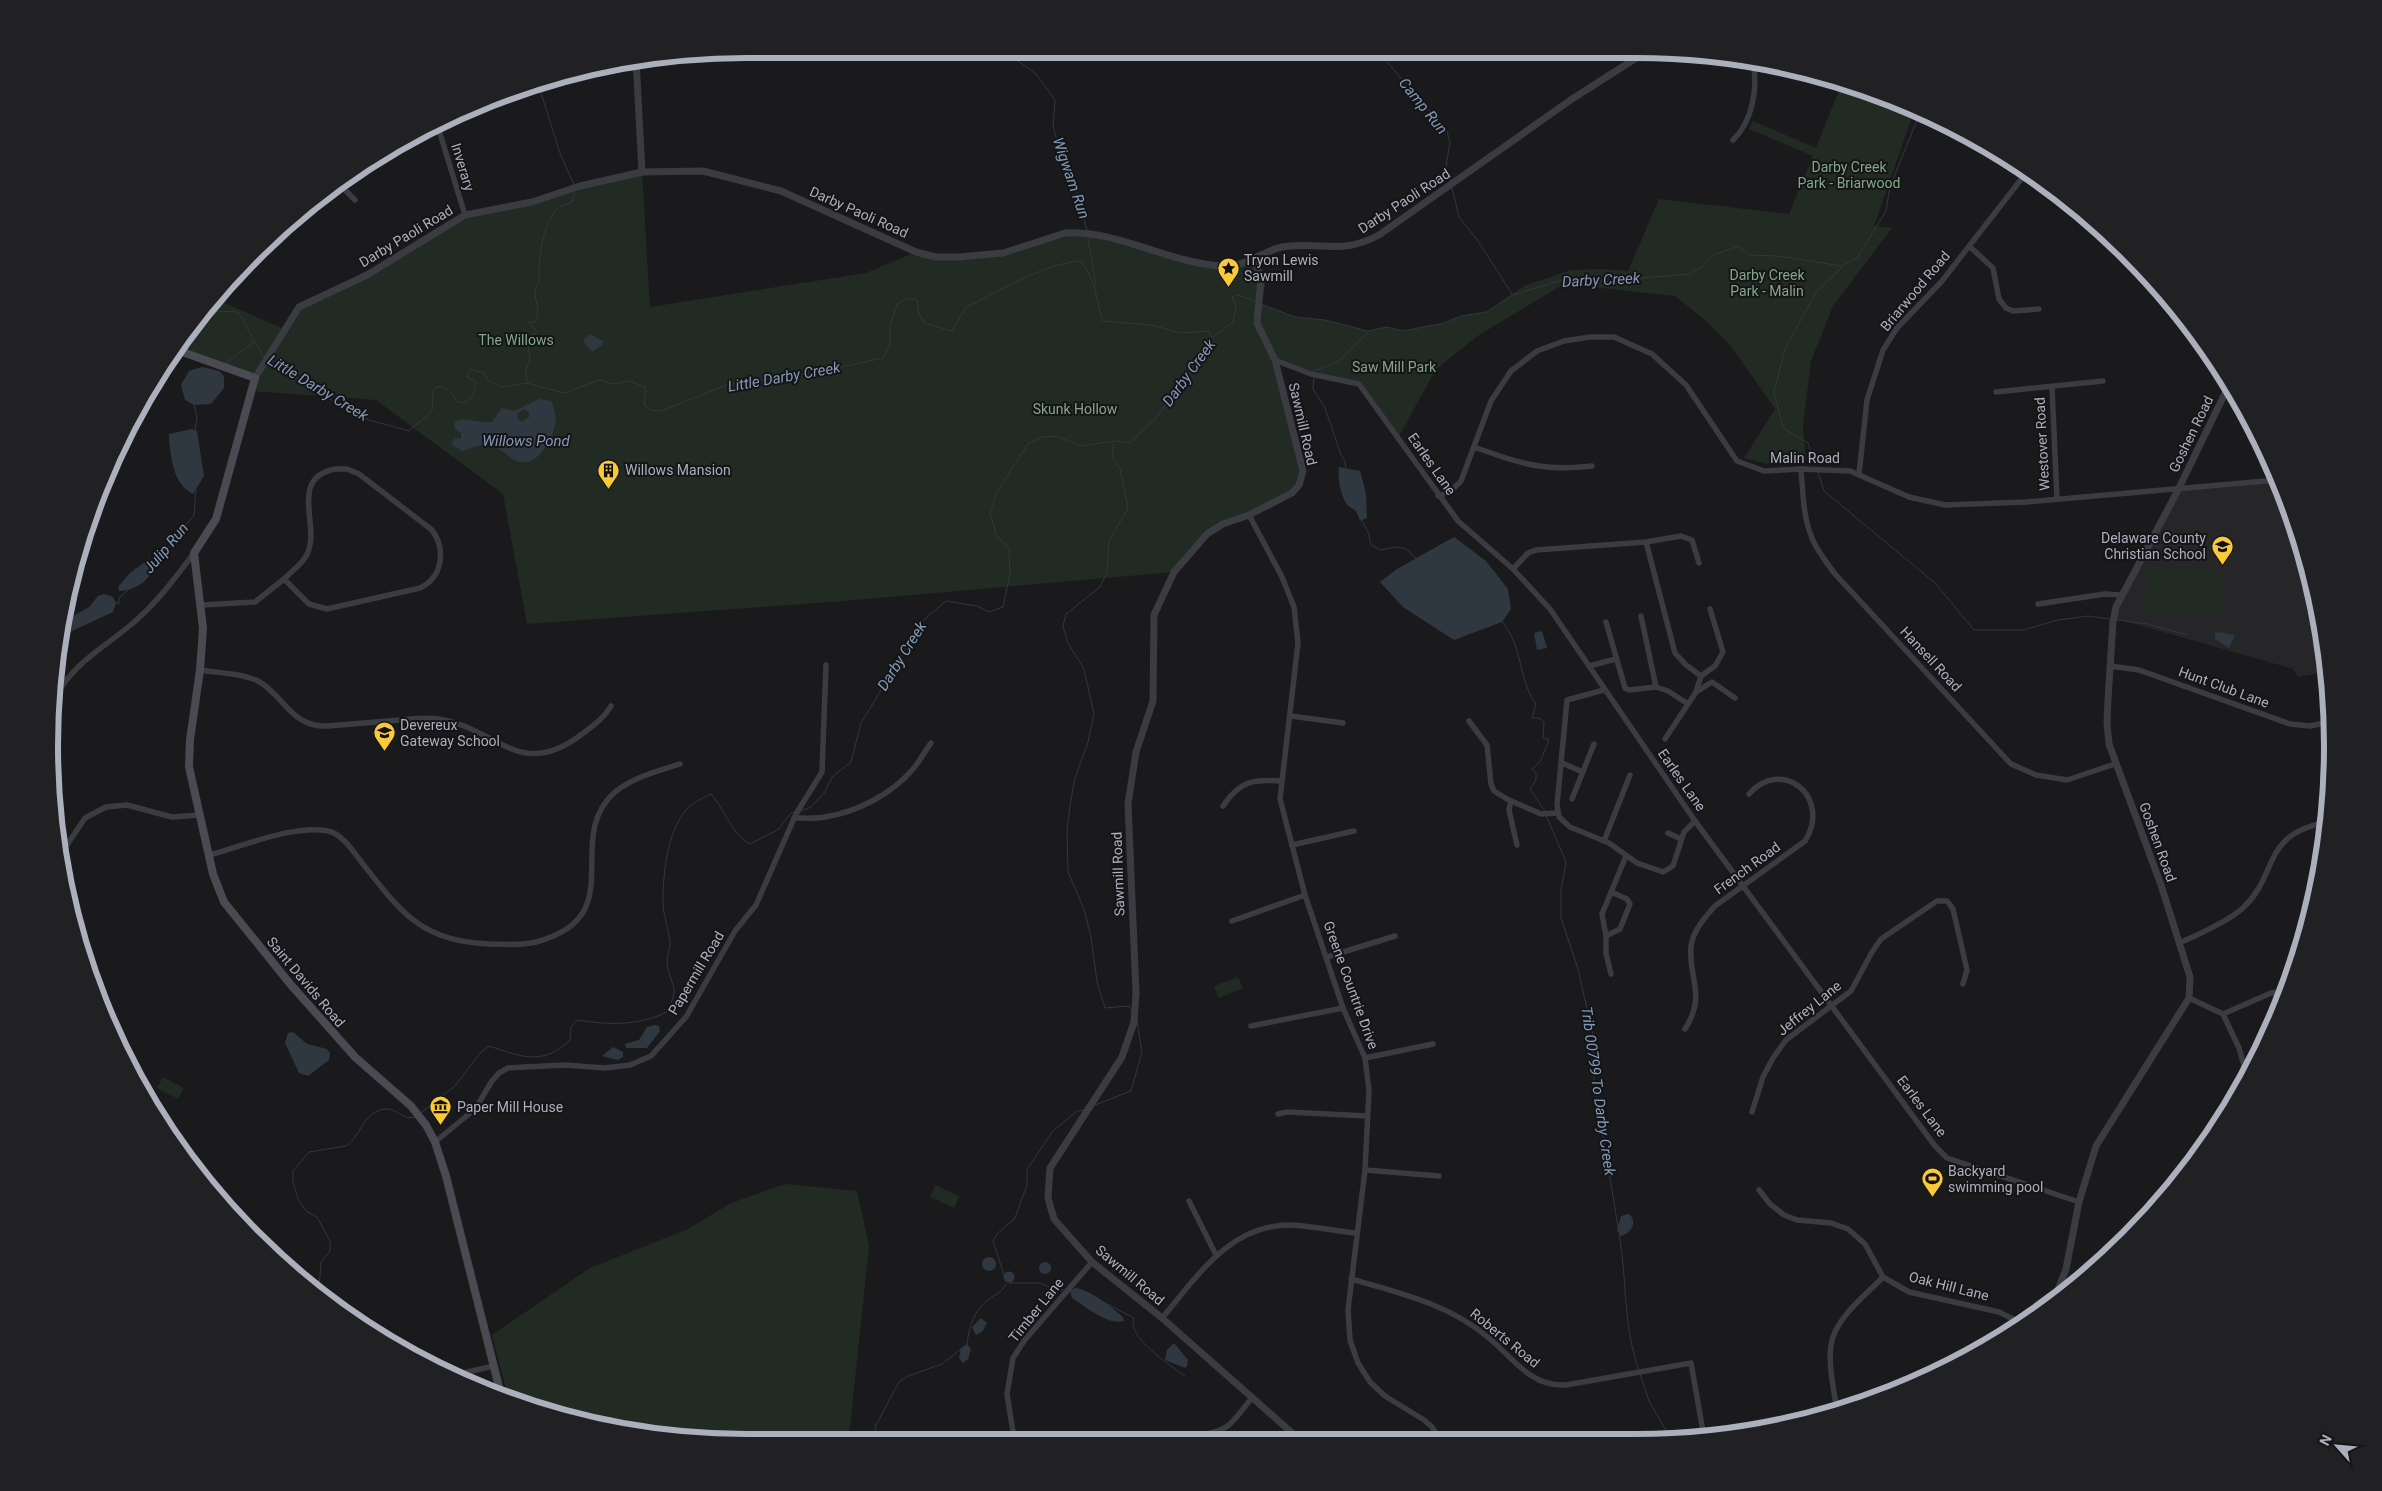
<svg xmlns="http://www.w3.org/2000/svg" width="2382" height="1491" viewBox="0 0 2382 1491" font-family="Roboto,sans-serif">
  <rect width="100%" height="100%" fill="#1a1a1c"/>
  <path fill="#262629" d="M2277 480 2296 522 2327 655 2328 672 2298 677 2293 669 2114 618 2178 490Z"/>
  <g fill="#212b23">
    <path d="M1841 85 1903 102 1915 108 1874 226 1892 228 1833 306 1811 361 1803 426 1806 460 1768 464 1744 458 1775 409 1731 346 1705 320 1675 296 1564 284 1479 335 1436 369 1398 438 1359 384 1336 380 1275 361 1303 471 1292 493 1207 534 1174 572 843 601 527 624 503 494 376 400 252 391 255 379 174 349 193 322 213 298 284 329 299 307 367 275 465 215 642 172 650 307 866 273 916 252 936 257 1002 253 1075 233 1220 266 1254 259 1266 280 1262 304 1295 317 1325 320 1368 331 1387 327 1403 331 1444 323 1461 316 1487 312 1524 286 1571 270 1602 269 1628 271 1659 199 1789 214 1813 156 1749 129 1753 121 1816 148Z"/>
    <path d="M2149 565 2222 571 2224 573 2220 617 2144 612Z"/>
    <path d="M1238 977 1243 988 1219 998 1214 986Z"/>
    <path d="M163 1077 184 1088 178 1099 157 1088Z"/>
    <path d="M785 1184 857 1191 869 1246 849 1437 655 1436 508 1397 492 1335 590 1268 688 1229 731 1203Z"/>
    <path d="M935 1185 959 1196 954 1208 930 1197Z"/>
  </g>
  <g fill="#2f3841" fill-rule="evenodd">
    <path d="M589 334 603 341 602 345 592 352 583 341Z"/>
    <path d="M202 367 219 371 224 376V388L211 404 194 405 185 400 181 385 189 371Z"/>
    <path d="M539 399 551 401C557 413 557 422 552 435 545 452 529 473 508 456 502 451 494 444 485 444 480 444 468 450 462 451L451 444 454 439 461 438V433L455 429 454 425 456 421C470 417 479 424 492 422L502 408 514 411ZM524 409 529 413V417L522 422 518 419 517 414Z"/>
    <path d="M192 429 197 431 204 476 193 494C173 484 171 458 169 439V434Z"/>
    <path d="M1339 467 1360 471 1361 474 1366 494 1367 518 1360 521C1356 506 1352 511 1346 503 1341 495 1337 476 1339 467Z"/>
    <path d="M1454 537 1486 561 1508 589 1511 609 1502 622 1454 640 1403 607 1380 582 1397 569Z"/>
    <path d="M149 559 152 560 154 563C152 581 135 590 119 591L118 587 130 573Z"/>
    <path d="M104 594 113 597 116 603 113 612 70 632 60 631 61 623 89 607 98 596Z"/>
    <path d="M1542 631 1547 648 1537 650 1534 633Z"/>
    <path d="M2219 632 2235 635 2229 648 2215 639V633Z"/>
    <path d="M655 1025 659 1026 660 1031 647 1048H626L625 1044 639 1040 647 1027Z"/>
    <path d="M293 1032 307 1044 327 1049 330 1053 329 1060 308 1076 299 1073 285 1043 288 1033Z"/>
    <path d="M613 1047 623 1052V1057L618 1060 602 1056Z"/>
    <path d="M1629 1214C1638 1222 1631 1233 1621 1236L1617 1230 1621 1216Z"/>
    <circle cx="989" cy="1264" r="7"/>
    <circle cx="1045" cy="1268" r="6"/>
    <circle cx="1009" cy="1277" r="5.5"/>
    <path d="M1075 1288C1091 1290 1110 1306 1123 1317L1124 1321C1108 1326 1085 1306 1072 1298L1070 1291Z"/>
    <path d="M981 1318 987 1323 982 1332 976 1335 972 1327Z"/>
    <path d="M1174 1343 1188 1360 1187 1366 1185 1368 1165 1360 1167 1350Z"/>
    <path d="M967 1344 971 1349 968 1359 963 1363 959 1358 961 1348Z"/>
  </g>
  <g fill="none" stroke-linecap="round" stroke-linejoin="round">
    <g stroke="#2f3841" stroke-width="1">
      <path d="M1010 55 1036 74 1055 100 1053 127 1059 147 1074 181 1087 231"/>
      <path d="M1381 55 1447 131 1450 143 1446 166 1451 182"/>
      <path d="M527 85 541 93 560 153 574 185"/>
      <path d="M1452 188 1459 217 1478 241 1512 294"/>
      <path d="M1088 238 1096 286"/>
      <path d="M1263 305 1295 317 1325 320 1368 331 1387 327 1403 331 1444 323 1461 316 1487 312 1512 295 1563 280 1608 281 1690 274 1703 266 1713 255 1740 246 1748 255 1778 256 1842 266 1857 258 1886 211 1890 187 1917 120 1918 110"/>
      <path d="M196 318 210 311 238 312C242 319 262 355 265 358"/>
      <path d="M269 360 328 398 369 420 409 431 432 411 433 391 436 387C447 386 452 393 457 402 470 406 477 392 475 381L467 377 471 369 484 373 489 381 502 387 527 383 564 393 600 380 612 384 631 381 646 388 644 405 650 410 661 411 729 384 813 373 883 358 890 344V325L897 304 907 298 917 300 919 313 924 323 952 331 966 307C979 303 989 294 1001 289 1026 277 1051 264 1079 261 1097 277 1095 300 1103 321L1151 325 1181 333 1208 331 1212 337"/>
      <path d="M226 363 255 341"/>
      <path d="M1314 371 1338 362 1368 332"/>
      <path d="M1314 378 1313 389 1325 408 1341 455 1345 461 1346 469"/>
      <path d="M527 383 526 370 530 359 527 338 537 332 529 323 536 321C543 307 528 293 539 283 539 259 540 232 555 211 558 207 567 204 572 202L575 192"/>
      <path d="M194 405 197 417 195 431"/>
      <path d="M1114 443 1112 457 1120 469 1128 508 1109 541 1107 573 1100 587 1066 614 1063 626 1068 643 1084 669 1094 714 1088 742 1075 778 1070 805 1067 831 1068 872 1084 909 1091 937 1097 982 1105 1008 1129 1006 1132 1011"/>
      <path d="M1816 466 1808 443 1783 428 1774 392 1785 349 1816 292 1844 265"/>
      <path d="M1818 472 1824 491 1935 583 1974 630H2023L2058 620 2088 616 2110 619"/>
      <path d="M1357 511 1369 534 1370 542 1373 546 1380 550 1396 547 1406 549 1416 558"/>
      <path d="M154 566 194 515 196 489"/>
      <path d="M115 602 119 604V598L129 589"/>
      <path d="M61 620 70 618"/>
      <path d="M2117 620 2147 624 2188 635"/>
      <path d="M1502 622C1523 645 1518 680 1536 704L1532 718H1539L1544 722 1543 738 1549 740 1540 762 1532 769 1536 773V780L1530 789 1545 811"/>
      <path d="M800 811 811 807 825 792 832 777 851 762 861 723 902 656 911 636 919 624 946 601 977 606 989 612 1003 607 1010 573 1009 549 996 535 990 512 997 492 1028 444 1042 437 1056 436 1081 446 1114 441 1130 443 1157 417 1212 338 1233 322 1236 307 1232 297 1238 295 1257 302"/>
      <path d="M1546 815 1566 862 1561 890V918L1578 969 1593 1035 1594 1080 1618 1227"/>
      <path d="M1095 1105 1131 1091 1142 1052 1137 1021"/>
      <path d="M421 1113 455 1086 480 1053 489 1046C520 1056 542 1067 570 1040L571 1027 577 1020C609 1025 638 1026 667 1012 681 985 670 987 667 962 667 956 670 949 670 943 669 929 663 916 663 902 663 873 667 834 685 811 692 803 701 799 711 794 724 809 734 837 750 844L779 829 790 814 794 812"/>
      <path d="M1619 1234C1627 1278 1623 1328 1639 1370"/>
      <path d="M1004 1275 993 1241 998 1233 1015 1218 1027 1185V1170L1052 1132 1077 1111 1084 1110"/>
      <path d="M1009 1283H1040L1053 1289 1063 1290"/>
      <path d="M316 1293 319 1287 321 1262 330 1251V1241L317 1217 306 1211 299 1201 293 1183V1171L309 1152 346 1146C361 1136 364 1110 386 1109 398 1109 404 1121 416 1117"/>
      <path d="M1094 1297 1134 1318C1126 1337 1171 1366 1185 1376"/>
      <path d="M967 1344C969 1326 974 1310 989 1299 998 1292 1000 1295 1006 1284"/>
      <path d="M1640 1374 1649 1401 1672 1441"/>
      <path d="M874 1437 876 1425 899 1382 908 1376 942 1364 961 1349"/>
    </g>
    <g stroke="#3b3b42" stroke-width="5.5">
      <path d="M438 127 465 215"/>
      <path d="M1733 140C1753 121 1758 87 1753 62"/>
      <path d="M1966 140 1968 139"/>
      <path d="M340 181 343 188 355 200"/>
      <path d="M1969 246 1993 268 1999 299 2006 308 2013 311 2039 309"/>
      <path d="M2151 283 2168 296"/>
      <path d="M1275 360 1311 374 1359 384 1458 521 1513 569 1550 609 1695 821 1935 1146 1947 1158 2079 1202"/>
      <path d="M2052 387 2057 499"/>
      <path d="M1996 392 2103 381"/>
      <path d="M1474 447C1518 463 1544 472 1592 466"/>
      <path d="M335 469H347L359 474 432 530C446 549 443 577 420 588L327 609 309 604 284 579C293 570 306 561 309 549 318 522 290 478 335 469Z"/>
      <path d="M1801 469C1803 492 1803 517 1812 538 1817 551 1827 563 1835 574L2011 764 2036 775 2067 780 2115 764"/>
      <path d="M1859 474 1867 400 1883 350 1897 328 1942 281 2026 173"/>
      <path d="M1438 496 1450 492 1461 481 1491 401 1511 371 1537 351 1564 341 1590 337H1614L1652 354 1686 385 1737 461 1764 471 1801 469 1850 471 1909 497 1945 505 2026 502 2277 480"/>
      <path d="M1249 515 1282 577 1294 607 1298 643 1280 799 1305 895 1343 1008 1365 1058 1369 1090 1365 1170 1348 1310 1350 1340 1358 1363 1370 1382 1385 1396 1424 1420 1432 1427 1440 1440"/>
      <path d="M1646 542 1675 653 1686 665 1701 676"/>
      <path d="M1513 569 1528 553 1536 550 1646 542 1681 536 1692 540 1699 563"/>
      <path d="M2038 604 2105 594 2121 595"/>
      <path d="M202 605 255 602 284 579"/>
      <path d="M1641 616 1656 687"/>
      <path d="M1606 622 1625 688 1629 690 1656 687 1668 691 1688 704"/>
      <path d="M1589 666 1616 659"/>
      <path d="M2110 666 2139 670 2290 724 2310 726 2329 722"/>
      <path d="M200 670C218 673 241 673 258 681 284 695 291 728 328 726 352 724 376 722 400 720 413 719 426 717 438 719 496 727 518 780 578 737 591 727 603 720 611 706"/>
      <path d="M1604 690 1567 700 1557 805 1559 817 1570 827 1609 843 1637 863 1663 872 1673 866 1684 832 1695 821"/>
      <path d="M1696 692 1712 682 1735 698"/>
      <path d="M53 700C76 660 100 651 133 623 156 604 176 577 194 553"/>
      <path d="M1291 716 1343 723"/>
      <path d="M1469 721 1487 745 1491 784 1494 791 1507 799 1541 814 1557 813"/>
      <path d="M1665 739 1696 692 1701 676 1715 666 1723 652 1710 609"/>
      <path d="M1562 763 1583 772"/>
      <path d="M1572 799 1594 744"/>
      <path d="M1511 801 1509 810 1517 845"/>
      <path d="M1223 806C1240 781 1252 779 1281 781"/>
      <path d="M794 818C804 818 815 819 825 817 857 812 892 794 913 769 920 761 925 751 931 743"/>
      <path d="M1668 833 1681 839"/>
      <path d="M1604 841 1630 775"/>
      <path d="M1292 845 1354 831"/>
      <path d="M63 851 85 818 106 807 127 805 172 817 200 815"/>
      <path d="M210 855C243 846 295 824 328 831 343 834 354 853 363 864 403 915 422 941 490 944 505 944 521 946 536 942 633 916 561 840 615 792 633 777 658 771 680 764"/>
      <path d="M1232 921 1305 895"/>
      <path d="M1606 936 1620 929 1630 904 1627 899 1611 892"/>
      <path d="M2179 943C2196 936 2230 920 2243 908 2280 873 2260 835 2327 822"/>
      <path d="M1327 957 1395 936"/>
      <path d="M1611 974 1606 954V936L1602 914 1626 856"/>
      <path d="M2189 998 2223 1014 2239 1048 2247 1076"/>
      <path d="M2223 1014 2271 993 2285 991"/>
      <path d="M1251 1026 1343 1008"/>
      <path d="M1685 1029C1707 995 1688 979 1691 946 1693 931 1705 917 1715 906L1805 841C1832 798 1783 756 1749 794"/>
      <path d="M1365 1058 1433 1044"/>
      <path d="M1752 1112 1763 1077 1773 1058 1786 1040 1851 991 1872 952 1881 939 1937 901H1947L1953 909 1967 970 1963 984"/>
      <path d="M1278 1114 1287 1112 1367 1116"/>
      <path d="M435 1142 475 1109 492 1081 499 1073 508 1068 525 1067 565 1065 605 1068 630 1065 651 1056 686 1017 735 931 756 905 796 814 822 772 826 665"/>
      <path d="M1365 1170 1439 1176"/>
      <path d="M1759 1190 1770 1204 1784 1215 1797 1220 1831 1223 1848 1229 1865 1244 1883 1277 1909 1292 1999 1312 2021 1323"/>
      <path d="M1189 1201 1216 1255"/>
      <path d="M1351 1279C1401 1293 1451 1305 1490 1339 1514 1359 1531 1387 1566 1385L1691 1363 1704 1437"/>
      <path d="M1162 1318C1197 1277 1230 1224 1291 1225 1313 1226 1335 1231 1356 1233"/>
      <path d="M454 1375 494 1366"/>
      <path d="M1837 1411C1834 1390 1828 1366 1831 1345 1835 1318 1865 1296 1883 1277"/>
      <path d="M1014 1438 1007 1394 1013 1358 1024 1341 1092 1262"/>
      <path d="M1167 1438C1186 1436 1213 1437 1229 1425 1237 1418 1245 1406 1252 1398"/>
    </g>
    <g stroke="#3b3b42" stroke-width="7">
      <path d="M636 59 642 172"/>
      <path d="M1254 259 1261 278 1257 323 1275 360 1303 471 1299 485 1292 493 1249 515 1223 524 1207 534 1174 572 1154 615 1153 701 1136 752 1128 804 1136 993 1134 1022 1122 1057 1050 1168 1048 1198 1054 1219 1092 1262 1162 1318 1299 1439"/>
      <path d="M255 378 299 307 367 275 465 215 532 202 580 186 642 172 703 171 781 191 916 252 936 257H959L1003 253 1065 233C1118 230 1168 263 1222 266 1247 268 1266 247 1290 246 1327 243 1343 254 1379 235L1572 99 1641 55"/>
      <path d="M2053 1303 2066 1269 2079 1202 2096 1146 2189 998 2190 977 2161 885 2109 744 2107 723 2108 699 2113 622 2116 607 2178 490 2230 383"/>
    </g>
    <path stroke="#494a52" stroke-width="8" d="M174 349 255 378 216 519 194 553 203 628 200 670 190 740 189 767 213 874 224 902 291 985 355 1057 411 1106 426 1125 435 1142 446 1176 501 1395"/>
  </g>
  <defs>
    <symbol id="sight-pin" viewBox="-11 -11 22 30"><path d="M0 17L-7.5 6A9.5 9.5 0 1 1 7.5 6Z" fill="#fac935" stroke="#151517"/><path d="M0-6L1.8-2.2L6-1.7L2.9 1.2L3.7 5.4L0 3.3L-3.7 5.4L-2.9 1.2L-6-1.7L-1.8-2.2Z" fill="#111"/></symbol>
    <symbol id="building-pin" viewBox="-11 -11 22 30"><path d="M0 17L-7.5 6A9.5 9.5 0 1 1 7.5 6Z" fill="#fac935" stroke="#151517"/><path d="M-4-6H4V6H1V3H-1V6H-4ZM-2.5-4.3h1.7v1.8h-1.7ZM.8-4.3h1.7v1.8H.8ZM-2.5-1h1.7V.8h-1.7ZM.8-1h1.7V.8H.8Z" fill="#111"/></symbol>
    <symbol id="school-pin" viewBox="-11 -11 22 30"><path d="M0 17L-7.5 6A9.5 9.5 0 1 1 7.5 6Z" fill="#fac935" stroke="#151517"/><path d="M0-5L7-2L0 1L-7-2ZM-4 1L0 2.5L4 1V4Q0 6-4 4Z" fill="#111"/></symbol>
    <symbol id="museum-pin" viewBox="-11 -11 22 30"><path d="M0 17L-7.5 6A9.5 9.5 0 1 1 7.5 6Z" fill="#fac935" stroke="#151517"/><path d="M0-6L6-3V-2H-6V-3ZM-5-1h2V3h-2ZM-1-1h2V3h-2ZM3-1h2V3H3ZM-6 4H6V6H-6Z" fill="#111"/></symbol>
    <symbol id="stadium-pin" viewBox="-11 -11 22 30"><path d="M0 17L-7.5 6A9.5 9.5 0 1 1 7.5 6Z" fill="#fac935" stroke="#151517"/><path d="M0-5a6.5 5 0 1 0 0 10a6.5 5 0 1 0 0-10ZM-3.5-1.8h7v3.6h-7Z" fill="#111"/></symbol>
  </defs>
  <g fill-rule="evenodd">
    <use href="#sight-pin" x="1216" y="256" width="25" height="34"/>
    <use href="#building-pin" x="596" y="458" width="25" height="34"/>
    <use href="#school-pin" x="2210" y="534" width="25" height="34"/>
    <use href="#school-pin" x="372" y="720" width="25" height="34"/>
    <use href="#museum-pin" x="428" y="1094" width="25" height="34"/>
    <use href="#stadium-pin" x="1920" y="1166" width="25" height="34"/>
  </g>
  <g text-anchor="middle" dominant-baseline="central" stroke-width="4" stroke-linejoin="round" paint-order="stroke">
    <g font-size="14" fill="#acafbc" stroke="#151517">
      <text transform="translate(463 167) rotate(73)">Inverary</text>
      <text transform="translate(1404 201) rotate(-33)">Darby Paoli Road</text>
      <text transform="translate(859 212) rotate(24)">Darby Paoli Road</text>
      <text transform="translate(406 236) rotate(-31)">Darby Paoli Road</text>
      <text transform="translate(1915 291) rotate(-50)">Briarwood Road</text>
      <text transform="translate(1303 424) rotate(77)">Sawmill Road</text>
      <text transform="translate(2191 434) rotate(-64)">Goshen Road</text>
      <text transform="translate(2042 444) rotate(-93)">Westover Road</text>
      <text x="1805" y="458">Malin Road</text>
      <text transform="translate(1432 464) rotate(55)">Earles Lane</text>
      <text transform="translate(1931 659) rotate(47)">Hansell Road</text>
      <text transform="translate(2224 687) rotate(20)">Hunt Club Lane</text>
      <text transform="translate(1682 780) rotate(55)">Earles Lane</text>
      <text transform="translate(2158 842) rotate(70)">Goshen Road</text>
      <text transform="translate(1747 868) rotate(-36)">French Road</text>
      <text transform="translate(1118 874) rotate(-92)">Sawmill Road</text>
      <text transform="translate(696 973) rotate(-59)">Papermill Road</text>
      <text transform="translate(306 982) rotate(50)">Saint Davids Road</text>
      <text transform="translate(1351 985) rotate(70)">Greene Countrie Drive</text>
      <text transform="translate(1809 1008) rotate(-39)">Jeffrey Lane</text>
      <text transform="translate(1922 1106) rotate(53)">Earles Lane</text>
      <text transform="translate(1130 1275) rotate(40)">Sawmill Road</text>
      <text transform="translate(1949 1286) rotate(14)">Oak Hill Lane</text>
      <text transform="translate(1036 1310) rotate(-51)">Timber Lane</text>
      <text transform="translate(1505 1338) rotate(39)">Roberts Road</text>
    </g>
    <g font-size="14" fill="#82a888" stroke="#151517">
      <text x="1849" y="167">Darby Creek<tspan x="1849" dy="16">Park - Briarwood</tspan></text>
      <text x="1767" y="275">Darby Creek<tspan x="1767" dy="16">Park - Malin</tspan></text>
      <text x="516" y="340">The Willows</text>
      <text x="1394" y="367">Saw Mill Park</text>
      <text x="1075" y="409">Skunk Hollow</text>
    </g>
    <g font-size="14" fill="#acafbc" stroke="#151517" text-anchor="start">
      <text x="1244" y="260">Tryon Lewis<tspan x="1244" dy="16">Sawmill</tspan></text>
      <text x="625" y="470">Willows Mansion</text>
      <text x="2206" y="538" text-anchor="end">Delaware County<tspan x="2206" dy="16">Christian School</tspan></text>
      <text x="400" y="725">Devereux<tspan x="400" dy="16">Gateway School</tspan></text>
      <text x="457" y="1107">Paper Mill House</text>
      <text x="1948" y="1171">Backyard<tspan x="1948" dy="16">swimming pool</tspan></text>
    </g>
    <g font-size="15" font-style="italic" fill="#829ab8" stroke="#151517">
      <text transform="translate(1423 106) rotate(51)">Camp Run</text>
      <text transform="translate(1071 178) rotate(71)">Wigwam Run</text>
      <text transform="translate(1601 280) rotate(-3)">Darby Creek</text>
      <text transform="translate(1189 373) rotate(-54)">Darby Creek</text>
      <text transform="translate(784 377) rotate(-10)">Little Darby Creek</text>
      <text transform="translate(318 388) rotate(31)">Little Darby Creek</text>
      <text x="526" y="441">Willows Pond</text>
      <text transform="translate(166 548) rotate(-50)">Julip Run</text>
      <text transform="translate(902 656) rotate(-58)">Darby Creek</text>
      <text transform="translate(1598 1091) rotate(82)">Trib 00799 To Darby Creek</text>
    </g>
  </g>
  <path d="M0 0H2382V1491H0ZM746 58H1636A688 688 0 0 1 2324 746V746A688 688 0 0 1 1636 1434H746A688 688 0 0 1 58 746V746A688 688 0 0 1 746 58Z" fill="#212124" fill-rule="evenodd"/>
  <path fill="none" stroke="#acafbc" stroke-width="6" d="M746 58H1636A688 688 0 0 1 2324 746V746A688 688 0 0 1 1636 1434H746A688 688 0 0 1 58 746V746A688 688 0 0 1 746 58Z"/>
  <g transform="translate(2337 1446) rotate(297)" stroke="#151517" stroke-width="4" paint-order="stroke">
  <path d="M0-4L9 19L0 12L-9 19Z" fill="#acafbc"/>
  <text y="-8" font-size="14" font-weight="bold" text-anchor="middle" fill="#acafbc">N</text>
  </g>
</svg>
